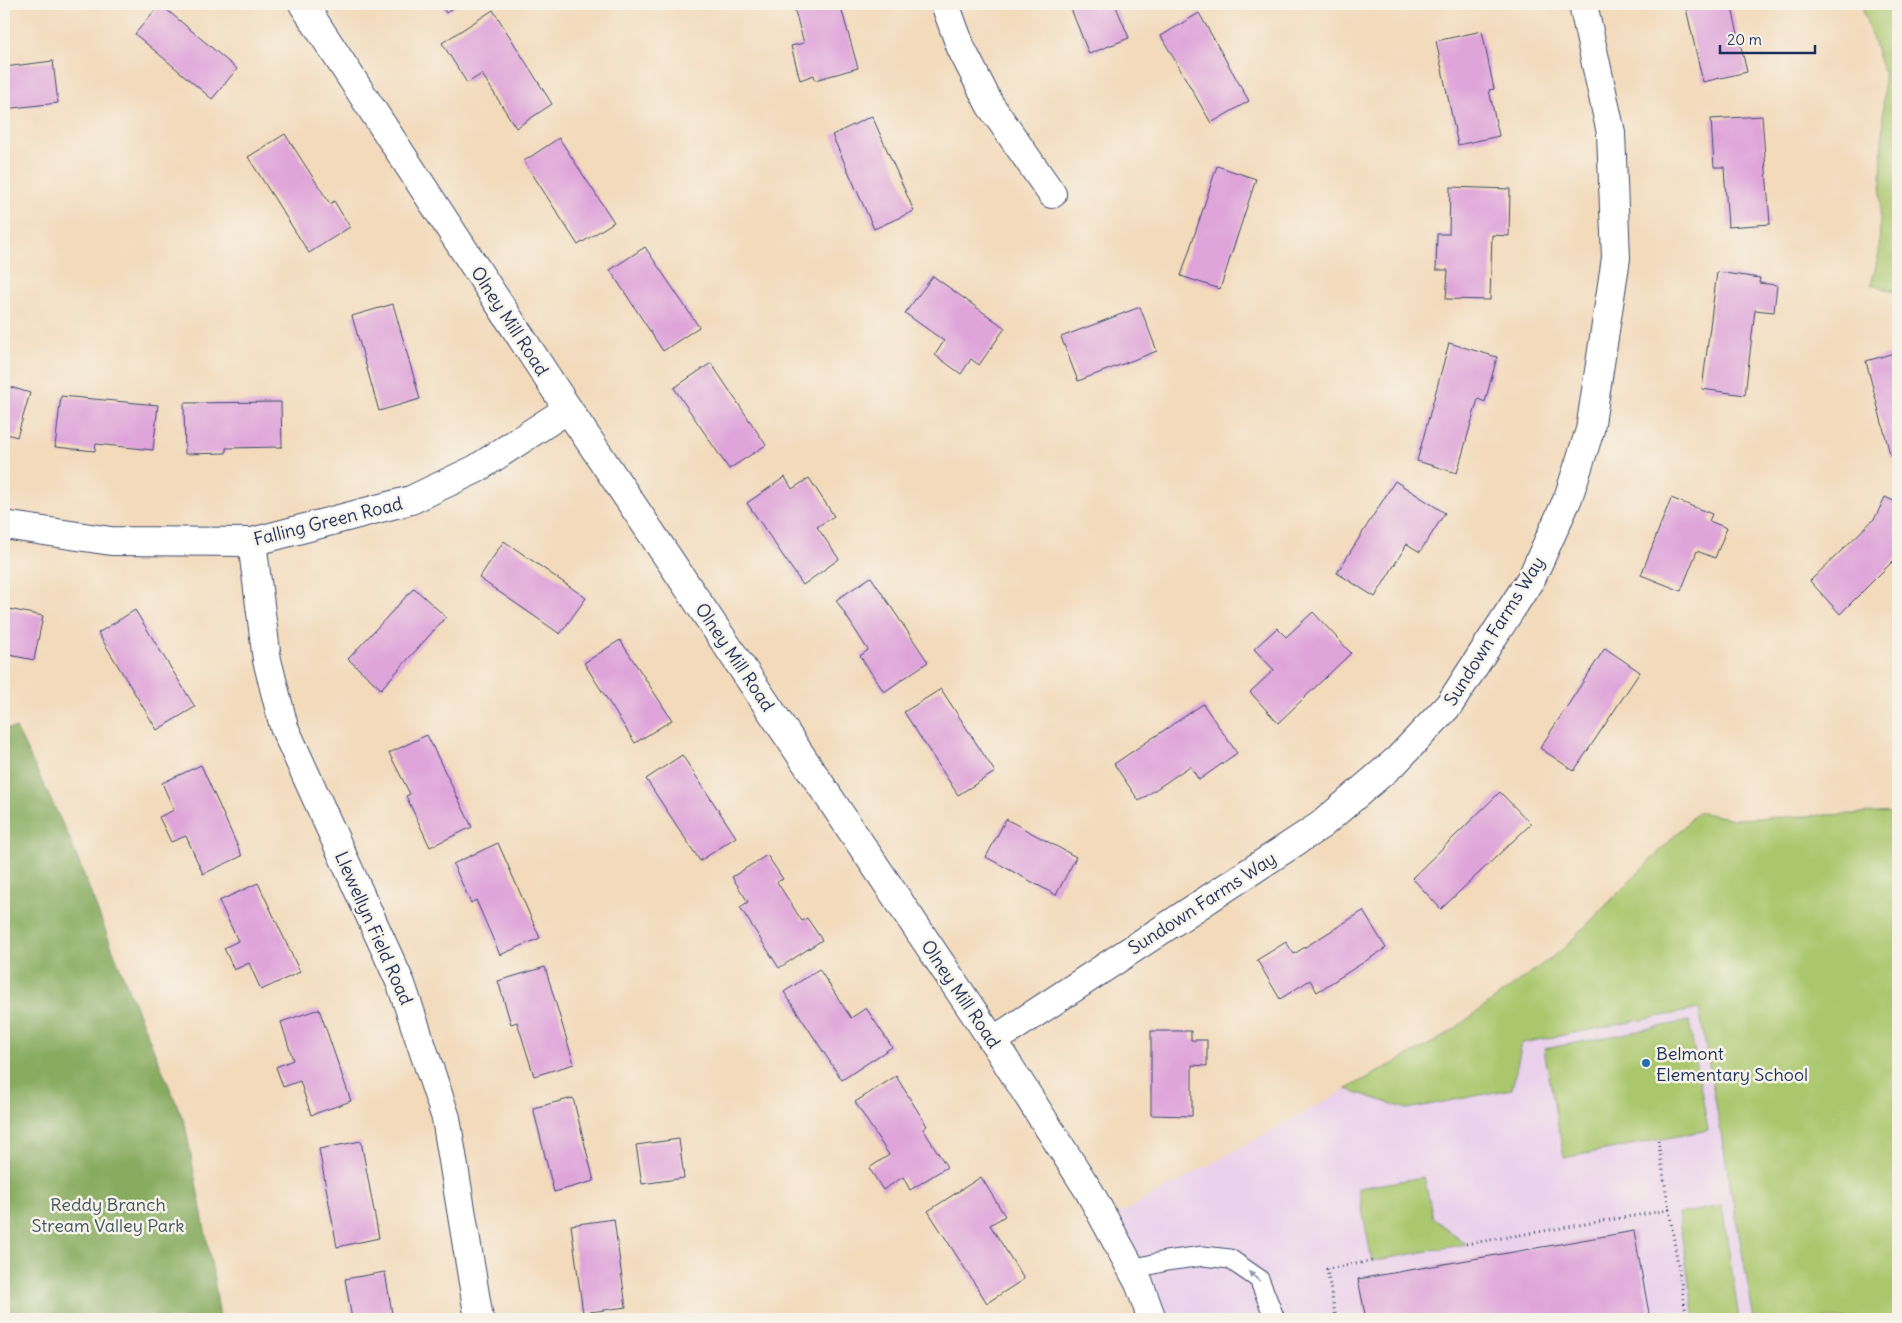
<svg xmlns="http://www.w3.org/2000/svg" width="1902" height="1323" viewBox="0 0 1902 1323" font-family="Delius,sans-serif">
  <rect width="100%" height="100%" fill="#f7f3e8"/>
  <filter id="ink" filterUnits="userSpaceOnUse"><feTurbulence type="fractalNoise" baseFrequency=".02" numOctaves="2"/><feDisplacementMap in="SourceGraphic" scale="10" xChannelSelector="R" yChannelSelector="G"/><feConvolveMatrix kernelMatrix="1 2 1 2 8 2 1 2 1" color-interpolation-filters="sRGB"/></filter>
  <filter id="wash" filterUnits="userSpaceOnUse"><feTurbulence type="fractalNoise" baseFrequency=".0096" numOctaves="4" result="noise"/><feDisplacementMap in="SourceGraphic" scale="20" xChannelSelector="R" yChannelSelector="G"/><feGaussianBlur stdDeviation="1.12" result="paint"/><feColorMatrix in="noise" values="0 0 0 0 0 0 0 0 0 0 0 0 0 0 0 0 0 1.4 0 .05"/><feComposite in="paint" operator="in"/></filter>
  <g filter="url(#wash)">
    <rect width="100%" height="100%" fill="#f3dabb"/>
    <path fill="#ead1ec" d="M1698 812 1734 819 1898 812V1319H1152L1106 1221 1443 1037 1563 949Z"/>
    <g fill="#aac76d" stroke="#627b66">
      <path d="M1861 4H1898V292L1871 285 1879 254 1884 74Z"/>
      <path d="M1698 812 1734 819 1898 812V1319H1754L1699 1009 1522 1043 1512 1089 1407 1109 1346 1089 1443 1037 1563 949Z"/>
      <path d="M1689 1021 1708 1130 1564 1158 1544 1049Z"/>
      <path d="M1424 1177 1433 1218 1466 1244 1372 1261 1358 1188Z"/>
      <path d="M1722 1206 1739 1319H1695L1678 1214Z"/>
    </g>
    <path fill="#87ac60" stroke="#516e5f" d="M16 728 69 837 129 991 185 1124 214 1278 220 1319H4V729Z"/>
    <g id="blocks">
      <g fill="#dfa5da">
        <path d="M160 4 237 69 212 99 135 34Z"/>
        <path d="M440 4H459L446 13Z"/>
        <path d="M793 4H840L858 68 815 80 814 75 800 80 791 46 804 43Z"/>
        <path d="M1069 4H1115L1129 38 1089 54Z"/>
        <path d="M1685 4H1731L1747 72 1703 82Z"/>
        <path d="M493 10 552 104 516 128 482 74 467 83 442 43Z"/>
        <path d="M1199 13 1249 101 1211 123 1161 36Z"/>
        <path d="M1482 31 1494 89 1489 90 1499 136 1458 145 1436 41Z"/>
        <path d="M53 61 58 103 4 109V67Z"/>
        <path d="M872 116 914 211 874 229 832 135Z"/>
        <path d="M1762 116 1770 224 1728 227 1724 167H1714L1711 119Z"/>
        <path d="M285 134 330 204 334 201 350 227 309 253 248 157Z"/>
        <path d="M559 138 614 222 578 245 524 161Z"/>
        <path d="M1217 166 1256 179 1220 289 1181 276Z"/>
        <path d="M1450 187 1510 189 1509 236 1492 235 1490 300 1446 299 1448 270H1436L1437 234H1449Z"/>
        <path d="M645 247 699 327 663 351 610 270Z"/>
        <path d="M1717 272 1760 278 1759 283 1777 285 1774 312 1755 310 1745 395 1702 389Z"/>
        <path d="M933 276 1005 328 979 365 971 359 961 374 935 355 944 341 905 313Z"/>
        <path d="M393 304 420 399 379 411 352 316Z"/>
        <path d="M1140 307 1157 351 1078 381 1061 337Z"/>
        <path d="M1449 343 1497 357 1485 402 1478 399 1457 473 1417 461Z"/>
        <path d="M1898 352V456L1891 458 1866 361Z"/>
        <path d="M711 363 766 445 729 469 674 388Z"/>
        <path d="M4 385 30 393 17 437 4 433Z"/>
        <path d="M61 396 158 405 153 450 96 444 95 451 55 447Z"/>
        <path d="M281 402 282 447 226 448V453L185 454 184 403Z"/>
        <path d="M785 477 792 489 809 478 834 516 817 527 839 559 803 585 747 503Z"/>
        <path d="M1395 481 1445 513 1420 552 1407 544 1375 597 1337 573Z"/>
        <path d="M1885 497 1898 503V556L1840 614 1810 581 1875 518Z"/>
        <path d="M1671 498 1712 514 1709 521 1727 528 1715 558 1697 551 1681 591 1641 575Z"/>
        <path d="M504 541 586 598 560 634 479 578Z"/>
        <path d="M871 577 928 662 884 692 860 656 868 650 836 600Z"/>
        <path d="M414 588 446 617 381 689 348 659Z"/>
        <path d="M4 608 43 616 34 660 4 654Z"/>
        <path d="M135 610 195 707 157 730 98 633Z"/>
        <path d="M1313 612 1351 653 1278 723 1250 692 1274 670 1254 649 1277 628 1286 637Z"/>
        <path d="M620 640 672 720 635 743 584 663Z"/>
        <path d="M1605 648 1640 672 1574 771 1540 748Z"/>
        <path d="M941 689 995 772 958 795 904 712Z"/>
        <path d="M1203 704 1237 753 1199 780 1190 766 1139 801 1114 764Z"/>
        <path d="M427 735 472 827 430 847 406 796 410 794 389 753Z"/>
        <path d="M682 755 736 837 700 861 646 779Z"/>
        <path d="M201 765 242 856 203 874 186 836 171 842 159 817 174 810 162 783Z"/>
        <path d="M1500 792 1531 824 1441 909 1412 878Z"/>
        <path d="M1006 819 1076 857 1056 895 986 857Z"/>
        <path d="M498 843 540 938 500 955 476 900 471 903 453 864Z"/>
        <path d="M767 855 783 879 777 882 802 921 807 918 822 940 779 968 740 907 748 902 732 877Z"/>
        <path d="M258 883 300 972 261 990 249 963 234 970 224 948 238 941 219 901Z"/>
        <path d="M1363 911 1386 948 1317 992 1310 980 1280 999 1257 960 1286 942 1294 954Z"/>
        <path d="M545 967 574 1064 534 1076 517 1022 511 1024 498 981Z"/>
        <path d="M819 969 851 1018 866 1008 892 1047 842 1080 784 992Z"/>
        <path d="M319 1009 351 1101 311 1115 300 1081 283 1087 276 1067 293 1060 281 1022Z"/>
        <path d="M1151 1031H1191V1040H1207V1066L1192 1065V1116L1151 1115Z"/>
        <path d="M896 1076 927 1126 923 1129 947 1167 910 1190 903 1177 883 1190 869 1168 889 1155 855 1102Z"/>
        <path d="M573 1098 594 1181 554 1192 533 1108Z"/>
        <path d="M679 1139 684 1178 642 1184 636 1145Z"/>
        <path d="M361 1141 379 1238 337 1247 319 1149Z"/>
        <path d="M981 1177 1005 1216 990 1225 1024 1279 987 1303 928 1211Z"/>
        <path d="M614 1219 626 1307 583 1313 571 1225Z"/>
        <path d="M1634 1231 1650 1319H1366L1358 1279Z"/>
        <path d="M385 1272 393 1319H352L345 1279Z"/>
      </g>
    </g>
  </g>
  <g filter="url(#ink)">
    <use href="#blocks" fill-opacity="0" stroke="#3b496c" stroke-width="1"/>
    <g fill="none" stroke-linecap="round" stroke-linejoin="round">
      <defs>
        <path id="service" d="M1133 1269 1166 1261 1203 1256 1230 1259 1259 1279 1275 1319"/>
        <g id="minor">
          <path d="M303 4 568 409 993 1041 1089 1191 1139 1283 1152 1319"/>
          <path d="M945 4 961 48 990 105 1052 194"/>
          <path d="M4 525 111 541 252 542 411 500 476 469 568 409"/>
          <path d="M252 542 267 660 284 727 401 984 446 1118 479 1319"/>
          <path d="M993 1041 1321 825 1397 760 1449 705 1532 577 1568 498 1590 430 1616 258 1611 133 1583 4"/>
        </g>
      </defs>
      <use href="#service" stroke="#3b496c" stroke-width="21"/>
      <use href="#minor" stroke="#3b496c" stroke-width="30"/>
      <g stroke="#3b496c" stroke-width="3" stroke-dasharray="1 4" stroke-linecap="butt">
        <path d="M1658 1140 1669 1210"/>
        <path d="M1466 1244 1669 1210 1687 1319"/>
        <path d="M1336 1319 1327 1269 1372 1261"/>
      </g>
      <use href="#service" stroke="#fff" stroke-width="19"/>
      <use href="#minor" stroke="#fff" stroke-width="28"/>
    </g>
    <defs><path id="oneway-solid" d="M-6-.8H1V-3.2L6.5 0L1 3.2V.8H-6Z" transform="scale(1.25)"/></defs>
    <use fill="#8d97ae" href="#oneway-solid" transform="translate(1254 1276) rotate(-139)"/>
  </g>
  <circle fill="#1f6fb2" stroke="#f7f3e8" stroke-width="2" cx="1646" cy="1063" r="5"/>
  <g text-anchor="middle" dominant-baseline="central" stroke-width="5" stroke-linejoin="round" paint-order="stroke">
    <g font-size="18" fill="#1b2f5e" stroke="#f7f3e8">
      <text transform="translate(510 321) rotate(57)">Olney Mill Road</text>
      <text transform="translate(328 521) rotate(-14)">Falling Green Road</text>
      <text transform="translate(1494 631) rotate(-58)">Sundown Farms Way</text>
      <text transform="translate(735 657) rotate(56)">Olney Mill Road</text>
      <text transform="translate(1202 903) rotate(-33)">Sundown Farms Way</text>
      <text transform="translate(374 928) rotate(66)">Llewellyn Field Road</text>
      <text transform="translate(961 994) rotate(56)">Olney Mill Road</text>
    </g>
    <g font-size="18" fill="#1b2f5e" stroke="#f7f3e8" text-anchor="start">
      <text x="1656" y="1053">Belmont<tspan x="1656" dy="21">Elementary School</tspan></text>
    </g>
    <g font-size="18" fill="#3f5562" stroke="#f7f3e8">
      <text x="108" y="1204">Reddy Branch<tspan x="108" dy="21">Stream Valley Park</tspan></text>
    </g>
  </g>
  <rect width="1902" height="1323" fill="none" stroke="#f7f3e8" stroke-width="20"/>
  <path d="M1720 45v8h95v-8" fill="none" stroke="#1b2f5e" stroke-width="2.5"/>
  <text x="1727" y="45" font-size="15" fill="#1b2f5e" stroke="#f7f3e8" stroke-width="4" paint-order="stroke">20 m</text>
</svg>
